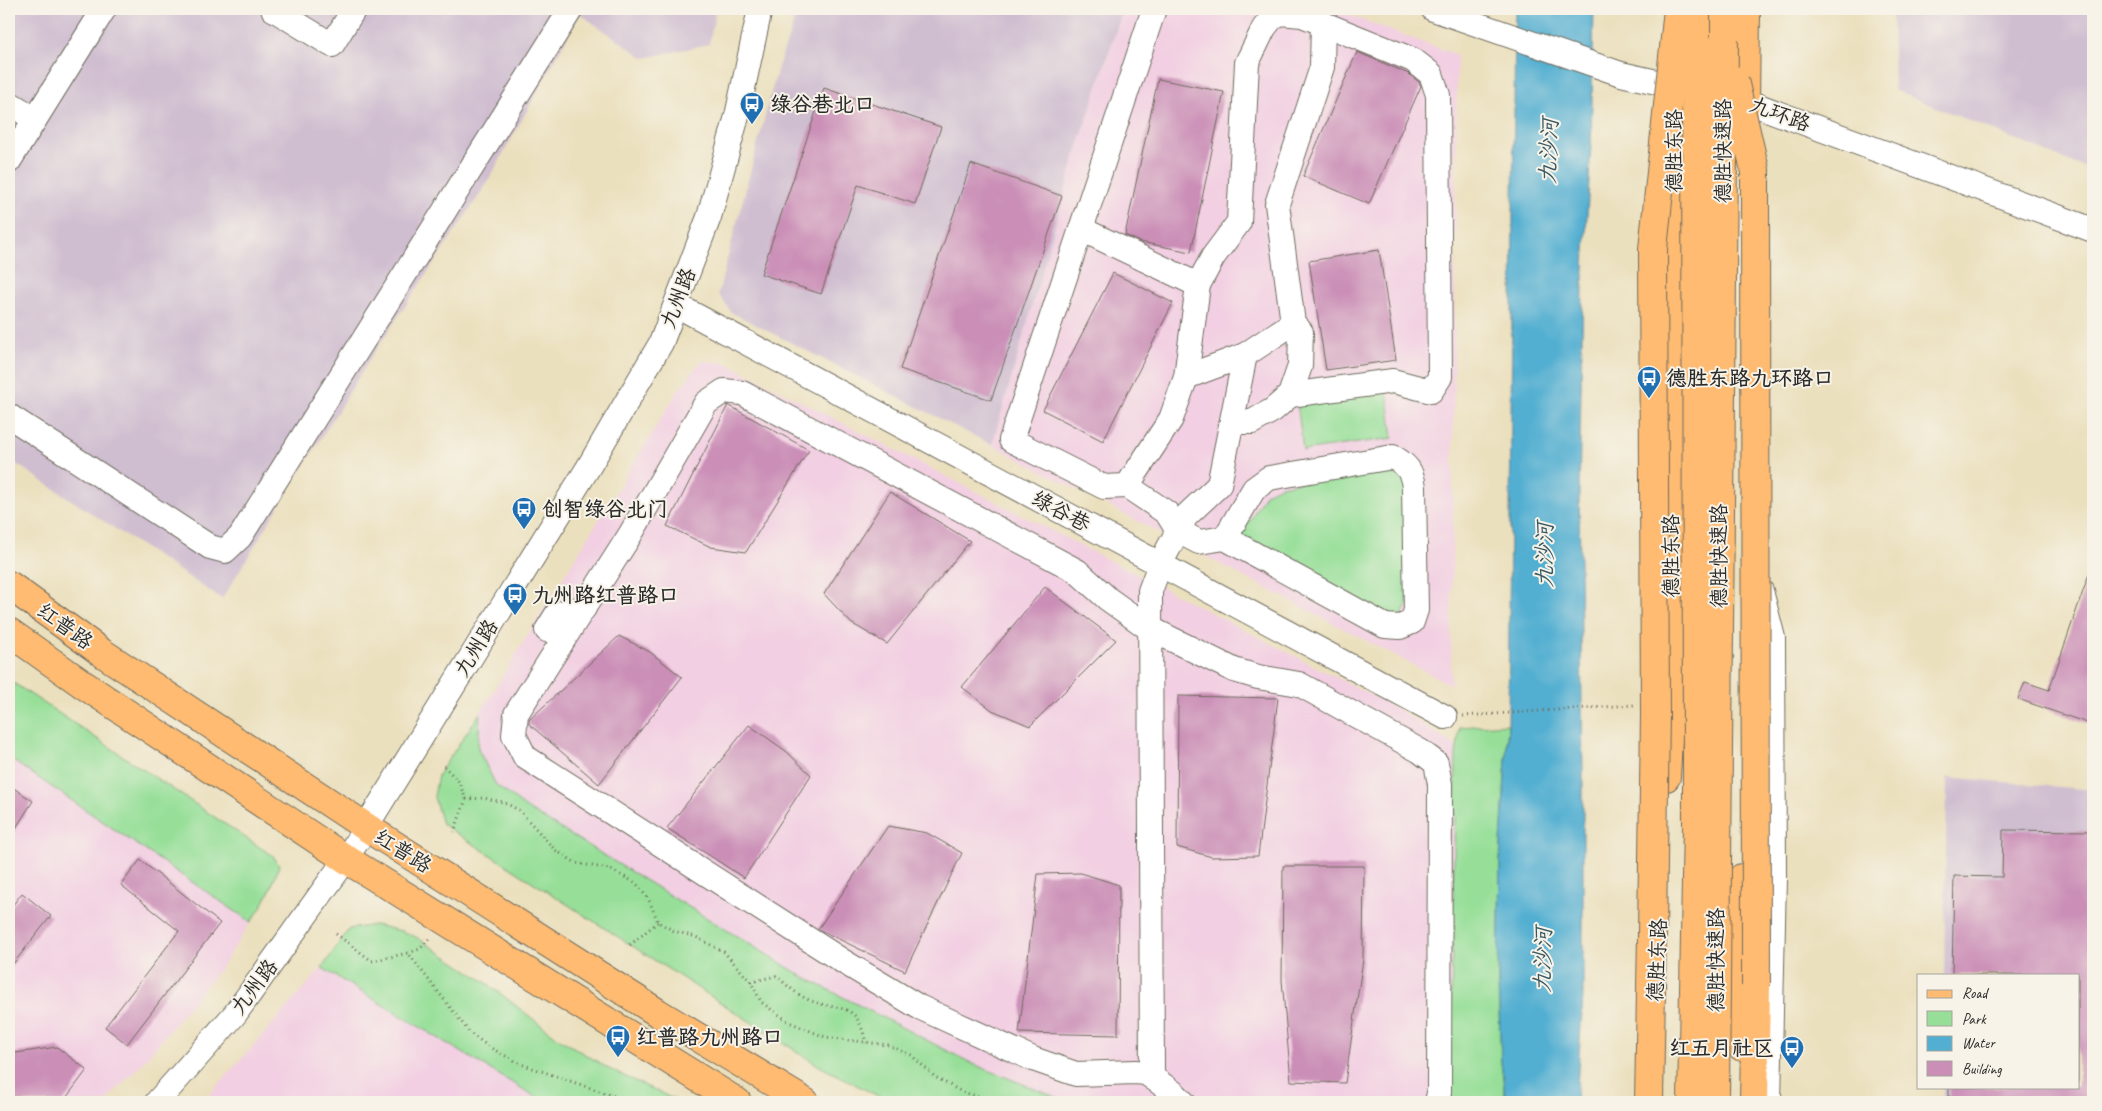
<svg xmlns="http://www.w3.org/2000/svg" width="2102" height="1111" viewBox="0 0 2102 1111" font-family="Caveat,'LXGW WenKai TC',sans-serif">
  <rect width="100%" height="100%" fill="#f7f3e8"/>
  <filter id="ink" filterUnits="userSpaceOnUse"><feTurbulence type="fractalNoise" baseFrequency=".02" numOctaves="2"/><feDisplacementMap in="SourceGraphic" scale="10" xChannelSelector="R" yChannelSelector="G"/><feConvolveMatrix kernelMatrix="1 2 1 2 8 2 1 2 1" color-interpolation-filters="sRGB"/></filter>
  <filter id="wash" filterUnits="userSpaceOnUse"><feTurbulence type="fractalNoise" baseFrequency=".0096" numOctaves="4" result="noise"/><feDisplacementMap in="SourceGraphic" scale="20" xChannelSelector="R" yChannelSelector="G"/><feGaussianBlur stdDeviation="1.12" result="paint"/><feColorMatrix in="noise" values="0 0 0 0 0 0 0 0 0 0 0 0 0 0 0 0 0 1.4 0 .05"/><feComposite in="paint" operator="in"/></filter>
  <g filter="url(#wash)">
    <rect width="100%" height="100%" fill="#ebe0be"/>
    <g fill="#f2cfe2">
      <path d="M1123 9H1332L1457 55 1451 685 992 445 1076 153Z"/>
      <path d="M701 361 726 363 1396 708 1456 746 1449 1102H1068L973 1064 802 976 528 809 496 785 478 749 480 713 678 391Z"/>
      <path d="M9 758 251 922 222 966 145 1060 105 1102H9Z"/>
      <path d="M322 968 544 1102H203Z"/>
    </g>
    <g fill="#cfbdd0">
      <path d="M9 9H716L709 44 644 58 580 14 486 185 369 360 222 599 9 459Z"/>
      <path d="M796 9H1123L1076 153 992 445 731 312 718 294 778 67 792 28Z"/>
      <path d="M1892 9H2093V171L1894 90Z"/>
      <path d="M1947 777 2093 790V1102H1943V1087H2078V975H1944Z"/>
    </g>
    <g fill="#97df99" stroke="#618562">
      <path d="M1387 390 1393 438 1303 451 1297 402Z"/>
      <path d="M1389 466 1406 482 1408 604 1398 622 1241 535 1266 493 1280 486Z"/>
      <path d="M9 680 273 856 279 865C272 887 265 904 251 922L9 758Z"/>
      <path d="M480 713 478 749 496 785 528 809 802 976 973 1064 1068 1102H890L821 1067 442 824 434 797 438 775Z"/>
      <path d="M1508 724 1500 860 1498 982 1501 1062 1505 1096 1504 1102H1449L1456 754 1460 727Z"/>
      <path d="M375 925 401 931 416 937 484 981 555 1036 611 1070 680 1102H544L322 968 349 929Z"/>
    </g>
    <path fill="#53afd1" stroke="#3f6d7e" d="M1515 9H1594L1591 145 1583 286 1579 496 1583 774V996L1576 1102H1504L1505 1096 1501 1062 1498 982 1500 860 1508 724Z"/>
    <g id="blocks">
      <g fill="#cb8fb7">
        <path d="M1357 52 1409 74 1419 82 1421 86 1369 204 1303 176Z"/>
        <path d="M1158 79 1224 92 1191 252 1140 242 1125 235Z"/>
        <path d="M824 88 941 127 915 204 858 185 821 294 761 274Z"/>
        <path d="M971 164 1062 196 991 400 900 369Z"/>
        <path d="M1379 250 1396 360 1326 370 1309 261Z"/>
        <path d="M1113 273 1173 303 1103 441 1043 410Z"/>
        <path d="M728 405 809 450 746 552 711 547 667 526Z"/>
        <path d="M890 492 970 541 887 644 851 623 824 594Z"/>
        <path d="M2091 568H2093V725L2018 699 2025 682 2049 690Z"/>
        <path d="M1045 587 1116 640 1030 726 992 710 962 687Z"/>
        <path d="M619 636 650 652 682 677 599 784 529 724V720Z"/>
        <path d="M1178 696 1278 698 1258 856 1212 857 1177 847Z"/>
        <path d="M749 725 786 751 811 775 744 878 667 828Z"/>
        <path d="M9 785 33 801 9 839Z"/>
        <path d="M888 826 927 833 962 853 905 971 818 929Z"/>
        <path d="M2003 830 2093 831V1102H1949V1087H2078V975H1952L1954 876 2002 877Z"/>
        <path d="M140 860 220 923 127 1044 105 1027 179 931 121 885Z"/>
        <path d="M1283 866H1364L1363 959 1345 1083 1291 1081 1282 980Z"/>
        <path d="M1081 873 1119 885 1118 1035 1019 1033 1038 874Z"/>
        <path d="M22 893 51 916 9 969V910Z"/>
        <path d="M57 1047 87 1070 63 1102H9V1054Z"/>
      </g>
    </g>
  </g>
  <g filter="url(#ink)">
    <use href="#blocks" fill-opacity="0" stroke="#6e6a5e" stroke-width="1"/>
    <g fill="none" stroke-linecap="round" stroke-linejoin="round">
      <defs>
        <g id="minor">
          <path d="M273 9 332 45 354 9"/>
          <path d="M1154 9 1011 440 1104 487 1127 486 1167 513 1178 531 1199 542 1225 538 1254 489 1269 478 1393 457C1407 465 1412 471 1414 487L1416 610 1412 622 1400 627 1385 626 1225 538"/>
          <path d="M1433 9 1621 74 1688 89"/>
          <path d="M1729 97 1745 101 2093 230"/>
          <path d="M9 103 35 119"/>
          <path d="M9 161 104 9"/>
          <path d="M1081 229 1198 285"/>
          <path d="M676 305 1445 717"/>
          <path d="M1186 377 1245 355 1293 323"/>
          <path d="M9 416 210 547 225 551 240 537 571 9"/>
          <path d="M1232 422H1252L1273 410 1290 395 1300 366 1301 332 1293 323 1277 204 1322 67 1323 23"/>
          <path d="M1127 486 1171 419 1186 377 1198 285 1213 257 1239 222 1247 63 1264 28 1272 18 1280 13 1302 15 1413 60 1431 74 1438 95 1440 377 1431 391 1393 381 1290 395"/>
          <path d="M1761 591 1773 638 1774 878 1769 1102"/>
          <path d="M547 630 557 614 584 608"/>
          <path d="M1152 1077 1150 591 1160 564 1186 516 1219 485 1245 355"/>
          <path d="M157 1102 235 1014 346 859 588 468 661 343 709 217 737 116 760 9"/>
          <path d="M1183 1102 1174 1093 1146 1073 1135 1072 1076 1074 1033 1059 919 1007 844 962 525 757 514 735 516 714 630 535 706 403 724 391 742 393 1077 571 1108 599 1147 627 1234 670 1258 677 1299 684 1420 751 1436 763 1440 784 1439 1093 1437 1102"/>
        </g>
        <g id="major">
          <path d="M1745 110 1746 9"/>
          <path d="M9 585 101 652 366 827 658 1013 805 1102"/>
          <path d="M9 632 84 685 346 859 737 1102"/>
          <path d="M1666 777 1670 702 1674 145"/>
          <path d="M1742 1047V878"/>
        </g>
        <g id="highway">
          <path d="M1724 40V9"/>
          <path d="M1649 1102 1652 934"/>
          <path d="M1754 1102 1756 986"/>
        </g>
      </defs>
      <use href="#minor" stroke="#6e6a5e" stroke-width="26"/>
      <use href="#major" stroke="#6e6a5e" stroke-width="30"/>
      <use href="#highway" stroke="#6e6a5e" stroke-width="30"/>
      <g stroke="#6e6a5e" stroke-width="3" stroke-dasharray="1 4" stroke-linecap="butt">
        <path d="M1463 716 1634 705"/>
        <path d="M444 766 458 781 466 799 454 832"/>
        <path d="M466 799 484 798 503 802 519 810 555 850 576 863 609 869 636 883 649 900 658 922 674 931 696 937 724 952 751 982 761 1002 789 1022 825 1037 888 1045 911 1055 935 1077 962 1092 998 1102"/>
        <path d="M336 934 372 961 408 953 470 1033 489 1047 521 1064 631 1102"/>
        <path d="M630 945 658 922"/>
        <path d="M408 953 420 949 429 939"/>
        <path d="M751 982 776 976C786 984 796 994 807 999 839 1014 856 997 866 1043"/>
        <path d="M679 1102 682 1099"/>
      </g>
      <use href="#minor" stroke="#fff" stroke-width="24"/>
      <use href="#major" stroke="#febb71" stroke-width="28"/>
      <use href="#highway" stroke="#febb71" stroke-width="28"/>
      <defs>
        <g id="highway-bridge">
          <path d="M1734 80 1755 170 1756 986"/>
          <path d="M1652 934 1655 714 1653 249 1678 9"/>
          <path d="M1692 1102 1697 823 1696 9"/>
          <path d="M1715 1102 1724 40"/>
        </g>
      </defs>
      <use href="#highway-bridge" stroke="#6e6a5e" stroke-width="30" stroke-linecap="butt"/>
      <use href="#highway-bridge" stroke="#febb71" stroke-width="28"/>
    </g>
  </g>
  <defs>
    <symbol id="bus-pin" viewBox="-11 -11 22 30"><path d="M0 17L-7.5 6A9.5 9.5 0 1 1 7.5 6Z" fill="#1f6fb2" stroke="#f7f3e8"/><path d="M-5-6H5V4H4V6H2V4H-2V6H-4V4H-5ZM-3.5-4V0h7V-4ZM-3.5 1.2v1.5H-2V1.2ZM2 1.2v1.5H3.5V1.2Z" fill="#fff"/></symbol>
  </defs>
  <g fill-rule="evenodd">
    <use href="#bus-pin" x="738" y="90" width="28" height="38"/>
    <use href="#bus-pin" x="1635" y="364" width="28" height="38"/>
    <use href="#bus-pin" x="510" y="495" width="28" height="38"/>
    <use href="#bus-pin" x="501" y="581" width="28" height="38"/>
    <use href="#bus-pin" x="604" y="1023" width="28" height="38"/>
    <use href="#bus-pin" x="1778" y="1034" width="28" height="38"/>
  </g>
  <g text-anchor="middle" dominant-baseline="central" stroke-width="4" stroke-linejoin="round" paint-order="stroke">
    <g font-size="21" font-weight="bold" fill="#2b2b2b" stroke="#f7f3e8" text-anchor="start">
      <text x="770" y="104">绿谷巷北口</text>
      <text x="1666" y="378">德胜东路九环路口</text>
      <text x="542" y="509">创智绿谷北门</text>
      <text x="532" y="595">九州路红普路口</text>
      <text x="636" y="1037">红普路九州路口</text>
      <text x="1774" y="1048" text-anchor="end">红五月社区</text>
    </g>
    <g font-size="21" fill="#2b2b2b" stroke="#f7f3e8">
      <text transform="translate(1780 114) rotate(20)">九环路</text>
      <text transform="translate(1674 151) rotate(-90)">德胜东路</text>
      <text transform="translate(1723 151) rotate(-90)">德胜快速路</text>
      <text transform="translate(678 298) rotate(-69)">九州路</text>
      <text transform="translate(1061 511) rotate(28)">绿谷巷</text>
      <text transform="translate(1671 556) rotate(-90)">德胜东路</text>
      <text transform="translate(1719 556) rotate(-90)">德胜快速路</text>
      <text transform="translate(65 626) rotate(36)">红普路</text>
      <text transform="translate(476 648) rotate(-58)">九州路</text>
      <text transform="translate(403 851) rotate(32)">红普路</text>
      <text transform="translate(1657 960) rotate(-87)">德胜东路</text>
      <text transform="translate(1716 960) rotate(-90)">德胜快速路</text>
      <text transform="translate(254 987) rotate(-53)">九州路</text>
    </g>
    <g font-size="22" font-style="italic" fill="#395965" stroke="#f7f3e8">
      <text transform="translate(1549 151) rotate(-88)">九沙河</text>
      <text transform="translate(1545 555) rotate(-90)">九沙河</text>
      <text transform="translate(1543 960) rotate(-89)">九沙河</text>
    </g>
  </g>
  <rect width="2102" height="1111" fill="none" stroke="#f7f3e8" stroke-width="30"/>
  <rect x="1917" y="974" width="162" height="115" fill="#f7f3e8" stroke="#a5a39c"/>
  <rect x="1927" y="990" width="25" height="8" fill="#febb71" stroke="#a5a39c"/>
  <text x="1962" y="998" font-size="15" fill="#2b2b2b">Road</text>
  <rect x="1927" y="1011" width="25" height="15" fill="#97df99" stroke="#a5a39c"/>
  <text x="1962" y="1024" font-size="15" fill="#2b2b2b">Park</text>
  <rect x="1927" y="1036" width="25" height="15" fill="#53afd1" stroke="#a5a39c"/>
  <text x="1962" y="1048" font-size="15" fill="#2b2b2b">Water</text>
  <rect x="1927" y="1061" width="25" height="15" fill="#cb8fb7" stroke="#a5a39c"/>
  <text x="1962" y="1074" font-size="15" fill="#2b2b2b">Building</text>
</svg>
